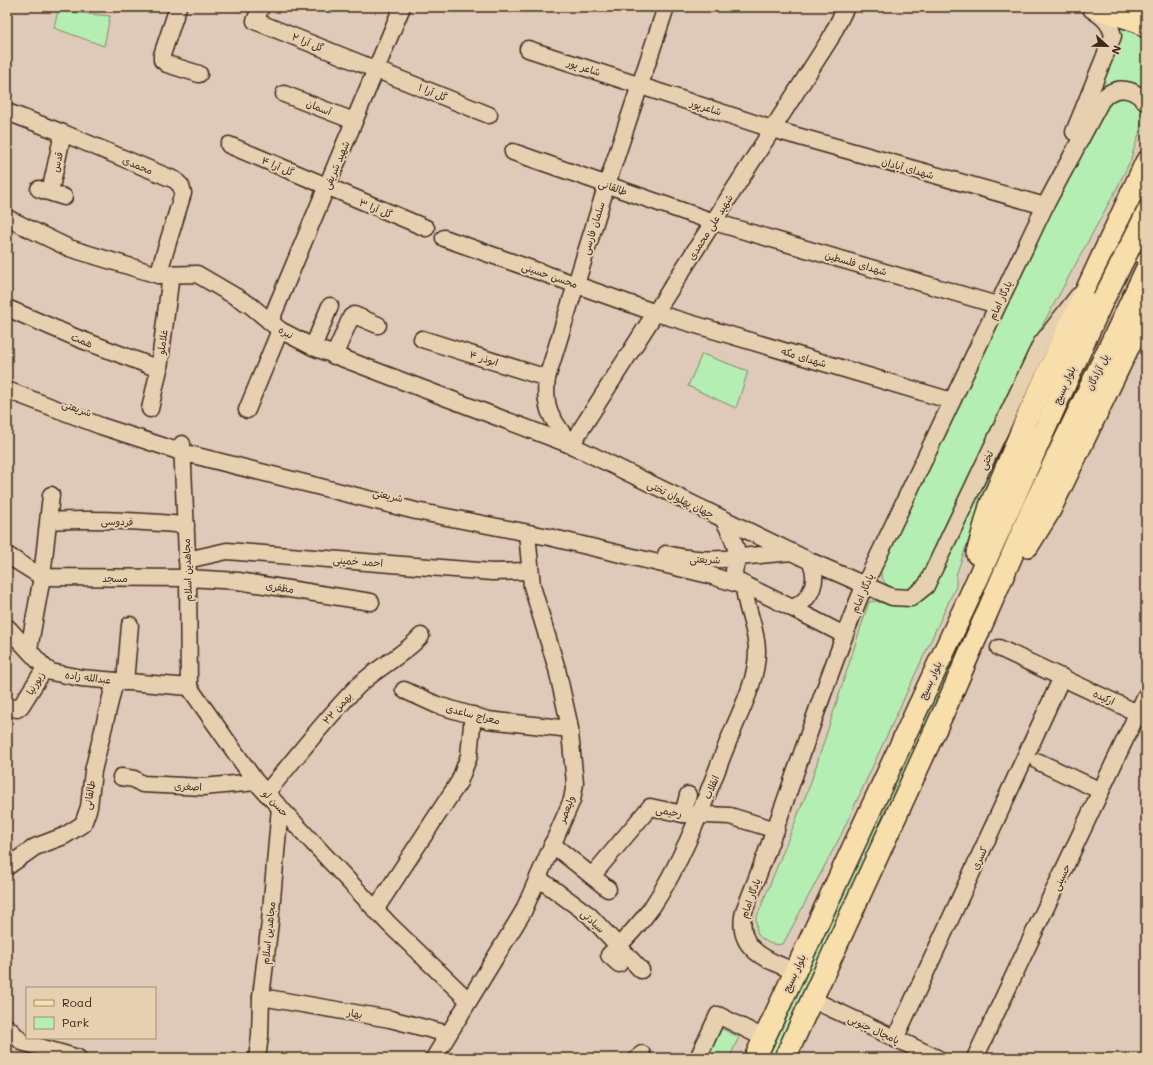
<svg xmlns="http://www.w3.org/2000/svg" width="1153" height="1065" viewBox="0 0 1153 1065" font-family="Mali,'Playpen Sans Arabic',sans-serif">
  <rect width="100%" height="100%" fill="#dfc9b8"/>
  <filter id="ink" filterUnits="userSpaceOnUse"><feTurbulence type="fractalNoise" baseFrequency=".025" numOctaves="2"/><feDisplacementMap in="SourceGraphic" scale="8" xChannelSelector="R" yChannelSelector="G"/><feConvolveMatrix kernelMatrix="1 2 1 2 8 2 1 2 1" color-interpolation-filters="sRGB"/></filter>
  <g filter="url(#ink)">
    <g fill="#b5eeb2" stroke="#788c68">
      <path d="M1121 7H1146V20Z"/>
      <path d="M58 11 110 16 104 46 54 28Z"/>
      <path d="M1120 24 1146 34V95L1095 100 1116 45Z"/>
      <path d="M1123 95 1138 104 1143 114 1140 131 1130 161 1117 188 1042 326 918 585C905 597 878 588 881 568L1019 278 1101 112 1107 103Z"/>
      <path d="M702 354 748 371 736 408 688 386Z"/>
      <path d="M1041 356 1002 448 956 575V586L840 837 783 944C772 946 764 942 757 933L756 919 810 785 869 602 875 601 894 606 910 605Z"/>
      <path d="M955 654 960 655 774 1058H768Z"/>
      <path d="M720 1028 739 1037 729 1058H707Z"/>
    </g>
    <g fill="none" stroke-linecap="round" stroke-linejoin="round">
      <defs>
        <g id="minor">
          <path d="M178 7 162 55V60L167 64 199 74"/>
          <path d="M261 7 255 21 489 115"/>
          <path d="M528 49 772 129 1045 206"/>
          <path d="M284 94 354 121"/>
          <path d="M7 112 63 133 175 180 181 186 183 193 158 275"/>
          <path d="M1074 132 1113 36C1110 22 1103 17 1091 9"/>
          <path d="M229 145 426 228"/>
          <path d="M513 152 714 222 997 305"/>
          <path d="M39 189 64 197"/>
          <path d="M50 192 63 133"/>
          <path d="M7 218 69 248 158 275 197 274 250 305 280 330 313 347 571 445 810 561C820 579 811 601 792 608L737 581 735 578 734 570 739 557 792 552"/>
          <path d="M444 238 656 313 952 401"/>
          <path d="M7 308 77 338 159 369"/>
          <path d="M270 322 402 7"/>
          <path d="M422 339 547 378"/>
          <path d="M313 347 330 306"/>
          <path d="M334 356 351 317 354 315 378 325"/>
          <path d="M7 390 101 426 181 452 416 511 549 537 709 575 744 586C745 608 757 628 757 651 757 681 741 710 730 737 707 794 686 856 652 907 640 924 624 941 609 955L619 964"/>
          <path d="M150 409 159 369 171 274"/>
          <path d="M247 410 280 330"/>
          <path d="M182 444 188 578 189 687"/>
          <path d="M571 445 830 39 846 7"/>
          <path d="M571 445C553 420 543 411 547 378L607 184 666 7"/>
          <path d="M49 521C95 518 140 521 186 525"/>
          <path d="M666 554C691 560 713 562 739 557L731 534 723 519"/>
          <path d="M7 555 42 577 188 578 238 581 371 602"/>
          <path d="M187 560 227 551 492 572 529 571"/>
          <path d="M810 561 892 597 911 598 926 586 1041 344 1078 296"/>
          <path d="M792 608 844 635"/>
          <path d="M7 627 45 668 51 672 81 678 189 687"/>
          <path d="M999 648 1146 717"/>
          <path d="M29 649 42 577 51 495"/>
          <path d="M125 682 130 625"/>
          <path d="M189 687 256 782 389 924 468 1000"/>
          <path d="M404 690 437 705 488 720 570 729"/>
          <path d="M7 706 17 709 21 706 45 668"/>
          <path d="M1039 762 1101 791"/>
          <path d="M121 777 134 779 142 784 203 787 256 782"/>
          <path d="M266 793C297 757 325 719 358 686 377 667 403 656 421 636"/>
          <path d="M683 814 688 795"/>
          <path d="M552 844 608 889"/>
          <path d="M7 867 35 847 64 836 83 824 89 807 93 771 115 681"/>
          <path d="M592 876 650 807 683 814 730 816 776 830"/>
          <path d="M538 878 589 915 641 970"/>
          <path d="M375 910 459 782 469 756 473 715"/>
          <path d="M794 971C765 959 735 949 744 911 788 803 820 691 865 584L1045 206 1101 101C1114 84 1134 87 1146 103"/>
          <path d="M261 997 390 1019 448 1034"/>
          <path d="M811 999 937 1058"/>
          <path d="M7 1027 22 1042 78 1058"/>
          <path d="M895 1039 1062 677"/>
          <path d="M257 1058 260 1036 261 997 270 922 280 807"/>
          <path d="M434 1058 523 912 572 800 575 783 569 723 557 669 532 586 527 533"/>
          <path d="M638 1058 642 1054"/>
          <path d="M698 1058 718 1015 764 1038"/>
          <path d="M975 1058 1146 695"/>
        </g>
        <g id="major">
          <path d="M1094 7 1139 22 1146 27"/>
          <path d="M1112 253C1124 247 1134 249 1146 254"/>
          <path d="M1028 546 1049 512 1146 311"/>
          <path d="M977 554 990 506 1026 420 1146 162"/>
          <path d="M755 1058 968 600 1103 300"/>
          <path d="M785 1058 949 700 1033 507 1146 270"/>
        </g>
      </defs>
      <use href="#minor" stroke="#3b2a1e" stroke-width="19"/>
      <use href="#major" stroke="#3b2a1e" stroke-width="24"/>
      <use href="#minor" stroke="#e6d0af" stroke-width="16"/>
      <use href="#major" stroke="#f8deab" stroke-width="21"/>
      <defs>
        <path id="major-bridge" d="M1103 300 1146 215"/>
      </defs>
      <use href="#major-bridge" stroke="#3b2a1e" stroke-width="24" stroke-linecap="butt"/>
      <use href="#major-bridge" stroke="#f8deab" stroke-width="21"/>
    </g>
  </g>
  <g text-anchor="middle" dominant-baseline="central" stroke-width="4" stroke-linejoin="round" paint-order="stroke">
    <g font-size="10" fill="#3b2a1e" stroke="#e6d0af">
      <text transform="translate(308 42) rotate(22)">گل آرا ۲</text>
      <text transform="translate(584 67) rotate(18)">شاعر پور</text>
      <text transform="translate(433 92) rotate(22)">گل آرا ۱</text>
      <text transform="translate(319 107) rotate(22)">آسمان</text>
      <text transform="translate(706 107) rotate(18)">شاعرپور</text>
      <text transform="translate(57 162) rotate(-78)">قدس</text>
      <text transform="translate(138 165) rotate(23)">محمدی</text>
      <text transform="translate(336 165) rotate(-67)">شهید شریفی</text>
      <text transform="translate(278 166) rotate(23)">گل آرا ۴</text>
      <text transform="translate(908 168) rotate(16)">شهدای آبادان</text>
      <text transform="translate(613 187) rotate(19)">طالقانی</text>
      <text transform="translate(376 208) rotate(22)">گل آرا ۳</text>
      <text transform="translate(710 227) rotate(-58)">شهید علی محمدی</text>
      <text transform="translate(593 228) rotate(-73)">سلمان فارسی</text>
      <text transform="translate(856 263) rotate(16)">شهدای فلسطین</text>
      <text transform="translate(550 275) rotate(19)">محسن حسینی</text>
      <text transform="translate(1000 300) rotate(-65)">یادگار امام</text>
      <text transform="translate(286 332) rotate(29)">نبره</text>
      <text transform="translate(82 340) rotate(22)">همت</text>
      <text transform="translate(162 342) rotate(-82)">غلاملو</text>
      <text transform="translate(804 357) rotate(17)">شهدای مکه</text>
      <text transform="translate(484 358) rotate(17)">ابوذر ۴</text>
      <text transform="translate(1097 372) rotate(-64)">پل آزادگان</text>
      <text transform="translate(1064 385) rotate(-66)">بلوار بسیج</text>
      <text transform="translate(77 408) rotate(20)">شریعتی</text>
      <text transform="translate(986 460) rotate(-65)">تختی</text>
      <text transform="translate(388 495) rotate(13)">شریعتی</text>
      <text transform="translate(681 499) rotate(26)">جهان پهلوان تختی</text>
      <text transform="translate(117 521) rotate(2)">فردوسی</text>
      <text transform="translate(705 559) rotate(2)">شریعتی</text>
      <text transform="translate(358 561) rotate(4)">احمد خمینی</text>
      <text transform="translate(187 570) rotate(-92)">مجاهدین اسلام</text>
      <text x="115" y="578">مسجد</text>
      <text transform="translate(280 587) rotate(9)">مظفری</text>
      <text transform="translate(862 593) rotate(-66)">یادگار امام</text>
      <text transform="translate(88 677) rotate(7)">عبدالله زاده</text>
      <text transform="translate(930 680) rotate(-65)">بلوار بسیج</text>
      <text transform="translate(35 683) rotate(-58)">زیورنیا</text>
      <text transform="translate(1104 697) rotate(25)">ارکیده</text>
      <text transform="translate(337 708) rotate(-48)">۲۲ بهمن</text>
      <text transform="translate(473 714) rotate(14)">معراج ساعدی</text>
      <text transform="translate(188 786) rotate(2)">اصغری</text>
      <text transform="translate(711 787) rotate(-67)">انقلاب</text>
      <text transform="translate(89 795) rotate(-81)">طالقانی</text>
      <text transform="translate(276 803) rotate(47)">حسن لو</text>
      <text transform="translate(566 809) rotate(-69)">ولیعصر</text>
      <text transform="translate(669 811) rotate(11)">رحیمی</text>
      <text transform="translate(979 858) rotate(-65)">کسری</text>
      <text transform="translate(1061 877) rotate(-65)">حسینی</text>
      <text transform="translate(750 898) rotate(-70)">یادگار امام</text>
      <text transform="translate(593 921) rotate(43)">سیادتی</text>
      <text transform="translate(268 933) rotate(-84)">مجاهدین اسلام</text>
      <text transform="translate(794 973) rotate(-65)">بلوار بسیج</text>
      <text transform="translate(355 1013) rotate(10)">بهار</text>
      <text transform="translate(874 1029) rotate(25)">پامچال جنوبی</text>
    </g>
  </g>
  <rect width="1153" height="1065" fill="none" stroke="#e6d0af" stroke-width="24"/>
  <rect x="12" y="12" width="1129" height="1041" fill="none" stroke="#3b2a1e" stroke-width="1.5" filter="url(#ink)"/>
  <rect x="26" y="987" width="130" height="52" fill="#e6d0af" stroke="#a28e75"/>
  <rect x="34" y="1000" width="20" height="6" fill="#f8deab" stroke="#a28e75"/>
  <text x="62" y="1007" font-size="12" fill="#3b2a1e">Road</text>
  <rect x="34" y="1017" width="20" height="12" fill="#b5eeb2" stroke="#a28e75"/>
  <text x="62" y="1027" font-size="12" fill="#3b2a1e">Park</text>
  <g transform="translate(1107 46) rotate(112)" stroke="#e6d0af" stroke-width="3" paint-order="stroke">
  <path d="M0-3L7 15L0 10L-7 15Z" fill="#3b2a1e"/>
  <text y="-6" font-size="11" font-weight="bold" text-anchor="middle" fill="#3b2a1e">N</text>
  </g>
</svg>
